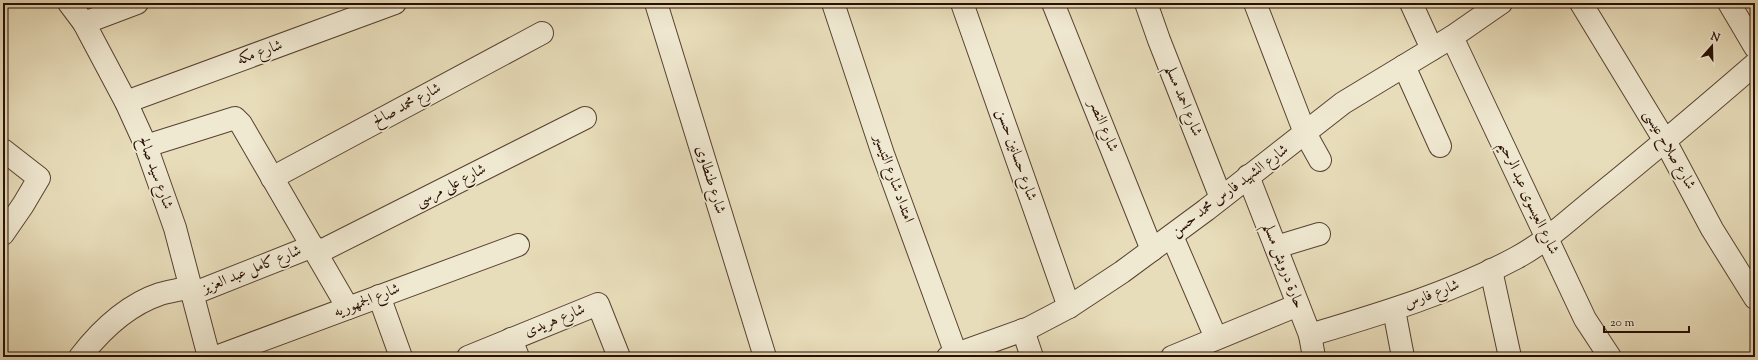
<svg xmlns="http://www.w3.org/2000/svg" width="1758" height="360" viewBox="0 0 1758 360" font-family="'Sorts Mill Goudy',Amiri,serif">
  <rect width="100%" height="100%" fill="#e8ddba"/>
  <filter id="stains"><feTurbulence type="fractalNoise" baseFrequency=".005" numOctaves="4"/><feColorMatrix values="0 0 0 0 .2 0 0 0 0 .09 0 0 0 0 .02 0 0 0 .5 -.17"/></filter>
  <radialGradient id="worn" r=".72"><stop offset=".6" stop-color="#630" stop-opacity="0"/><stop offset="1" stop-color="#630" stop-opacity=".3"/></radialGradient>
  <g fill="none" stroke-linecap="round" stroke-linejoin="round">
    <defs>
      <g id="minor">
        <path d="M69 3 84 23 126 102 146 146 175 228 209 357"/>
        <path d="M656 3 765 357"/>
        <path d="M833 3 883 154 956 354"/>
        <path d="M962 3 1069 307"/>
        <path d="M1053 3 1152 250"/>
        <path d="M1146 3 1159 40 1221 198"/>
        <path d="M1255 3 1305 133 1320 160"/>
        <path d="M1411 3 1432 49"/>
        <path d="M1581 3 1665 141 1712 229 1755 298"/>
        <path d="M1729 3 1755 47"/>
        <path d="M84 23 137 3"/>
        <path d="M1452 37 1585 319 1610 357"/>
        <path d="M1404 66 1440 146"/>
        <path d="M126 102 395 3"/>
        <path d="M146 146 235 118 241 124 348 308"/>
        <path d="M3 150 39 178 23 205 3 234"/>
        <path d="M1248 176 1310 335 1314 357"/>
        <path d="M272 178 542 33"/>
        <path d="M1172 236 1216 338"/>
        <path d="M1276 247 1319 234"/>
        <path d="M317 253 585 118"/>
        <path d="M1491 270 1510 357"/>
        <path d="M192 294 313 246"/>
        <path d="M379 296 401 357"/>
        <path d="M1394 310 1403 357"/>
        <path d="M1023 330 1032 357"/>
        <path d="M1310 335C1380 314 1451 293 1516 258 1546 242 1572 217 1598 196 1651 153 1703 109 1755 64"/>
        <path d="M511 339 518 357"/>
        <path d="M80 357C101 330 127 305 160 294 170 291 180 290 190 287"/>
        <path d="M216 357 518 245"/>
        <path d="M468 357 598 304 619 357"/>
        <path d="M948 357 1029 328 1069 307 1122 272 1206 210 1343 103 1452 37 1501 3"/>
        <path d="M1172 357 1298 305"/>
      </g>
    </defs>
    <use href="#minor" stroke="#584231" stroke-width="24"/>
    <use href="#minor" stroke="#f0e9d2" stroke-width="22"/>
  </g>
  <g text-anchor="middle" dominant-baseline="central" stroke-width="3.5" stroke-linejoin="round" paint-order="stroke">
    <g font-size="15" fill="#280e03" stroke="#f0e9d2">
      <text transform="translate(260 53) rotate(-20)">شارع مكه</text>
      <text transform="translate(1183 101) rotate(68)">شارع احمد مسلم</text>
      <text transform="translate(407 105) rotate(-28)">شارع محمد صالح</text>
      <text transform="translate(1103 126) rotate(68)">شارع النصر</text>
      <text transform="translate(1669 150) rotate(60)">شارع صلاح عيسى</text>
      <text transform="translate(1016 155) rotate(71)">شارع حسانين حسن</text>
      <text transform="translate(155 173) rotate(70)">شارع سيد صالح</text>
      <text transform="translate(893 179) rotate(70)">امتداد شارع التيسير</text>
      <text transform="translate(710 180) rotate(73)">شارع طنطاوى</text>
      <text transform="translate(451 186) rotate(-27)">شارع على مرسى</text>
      <text transform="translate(1230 191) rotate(-37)">شارع الشهيد فارس محمد حسن</text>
      <text transform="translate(1528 198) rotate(65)">شارع العيسوى عبد الرحيم</text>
      <text transform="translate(1283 266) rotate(69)">حارة درويش مسلم</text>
      <text transform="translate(252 270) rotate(-22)">شارع كامل عبد العزيز</text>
      <text transform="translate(1432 295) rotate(-21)">شارع فارس</text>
      <text transform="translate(367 301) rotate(-21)">شارع الجمهوريه</text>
      <text transform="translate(555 321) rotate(-22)">شارع هريدى</text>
    </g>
  </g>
  <rect width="1758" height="360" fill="none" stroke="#e8ddba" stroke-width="16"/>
  <rect x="4" y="4" width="1750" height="352" fill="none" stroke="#280e03" stroke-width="2"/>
  <rect x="8" y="8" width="1742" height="344" fill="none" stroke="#280e03"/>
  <g transform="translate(1712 46) rotate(20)" stroke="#f0e9d2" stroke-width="3" paint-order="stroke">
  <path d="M0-3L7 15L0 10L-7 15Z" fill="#280e03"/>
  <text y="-6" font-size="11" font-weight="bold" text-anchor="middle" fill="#280e03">N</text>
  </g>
  <path d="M1604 326v6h85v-6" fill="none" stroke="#280e03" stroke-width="2"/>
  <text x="1610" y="326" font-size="12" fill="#280e03" stroke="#f0e9d2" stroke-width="3" paint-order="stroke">20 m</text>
  <rect width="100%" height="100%" filter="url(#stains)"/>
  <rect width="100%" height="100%" fill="url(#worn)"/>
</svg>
